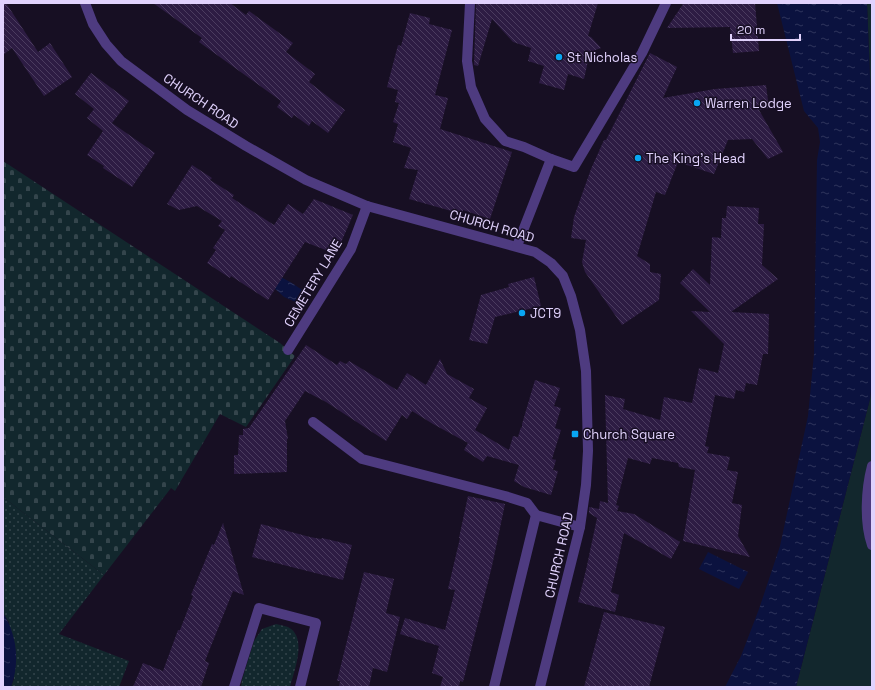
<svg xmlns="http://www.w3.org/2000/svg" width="875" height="690" viewBox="0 0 875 690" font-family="'Space Grotesk',sans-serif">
  <defs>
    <pattern id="grass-dots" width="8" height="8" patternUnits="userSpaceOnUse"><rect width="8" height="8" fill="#12272d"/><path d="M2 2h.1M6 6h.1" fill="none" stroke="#34454c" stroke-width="1.8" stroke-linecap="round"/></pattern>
    <pattern id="cemetery-stones" width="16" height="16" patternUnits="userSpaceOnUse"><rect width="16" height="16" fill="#12272d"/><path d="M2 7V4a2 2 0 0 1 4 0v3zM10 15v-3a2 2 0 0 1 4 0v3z" fill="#34454c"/></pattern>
    <pattern id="water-ripples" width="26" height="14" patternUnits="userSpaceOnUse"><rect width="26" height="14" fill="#0b123f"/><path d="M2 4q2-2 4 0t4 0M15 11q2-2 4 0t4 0" fill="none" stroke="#2e345c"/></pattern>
    <pattern id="building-back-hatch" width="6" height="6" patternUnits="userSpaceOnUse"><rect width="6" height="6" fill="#2d1c43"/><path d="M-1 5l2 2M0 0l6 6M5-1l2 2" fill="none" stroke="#4b3c5f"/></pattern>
  </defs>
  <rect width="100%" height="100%" fill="#170f23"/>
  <g fill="url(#grass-dots)">
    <path d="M3 497 104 575 59 634 129 661 119 687H11L14 679 9 622 3 613Z"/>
    <path d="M276 624C280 625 285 626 288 627 308 637 294 671 290 687H241L242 680 254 641 262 629Z"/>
  </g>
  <path fill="url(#cemetery-stones)" d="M3 161 280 343 295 356 246 427 220 414 175 491 171 488 104 575 3 497Z"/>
  <g fill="#12272d">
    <path d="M867 3H872V126V124Z"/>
    <path d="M872 383V687H796L870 399Z"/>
  </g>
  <g fill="url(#water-ripples)">
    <path d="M777 3H867L872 126V383L870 399 796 687H725L741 656 759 609 780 546 808 416 814 354 817 160 820 142 818 128 804 111Z"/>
    <path d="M279 276 292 283 305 292 298 303 284 297 272 286Z"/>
    <path d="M708 552 748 572 739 589 699 569Z"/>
    <path d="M3 613C17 635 20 662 11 687H3Z"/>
  </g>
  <g fill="url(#building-back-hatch)">
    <path d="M3 3H6L38 52 50 43 72 77 44 96 12 48 3 55Z"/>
    <path d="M153 3H230L246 15 249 11 293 43 286 52 315 74 309 82 345 110 328 133 312 121 309 126 294 115 292 118 277 107 281 101 199 42 202 38Z"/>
    <path d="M476 3H598L588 36 591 37 601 48 590 52 584 79 568 74 564 90 539 83 544 66 528 61 531 48 513 42 492 19 478 66 474 65Z"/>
    <path d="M690 3H755L759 51 733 53 730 27 667 28 683 4Z"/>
    <path d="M410 13 430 18 429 24 452 30 435 95 448 98 440 129 512 152 490 219 463 210 462 214 409 199 418 170 404 168 411 148 393 142 398 124 393 122 399 103 395 102 398 90 387 87 398 45 401 46Z"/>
    <path d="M650 53 677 67 663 98 715 89 766 85 769 108 759 110 783 152 768 159 752 139 728 140 714 174 678 162 665 195 656 192 637 256 650 264V272L661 274 659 300 622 325 585 272 582 262 586 240 571 238 574 217 591 169 604 140H606Z"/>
    <path d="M91 73 129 101 112 123 155 153 132 187 103 168 104 166 87 155 103 131 87 118 94 109 75 94Z"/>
    <path d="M192 165 212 178 210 180 234 195 232 198 274 225 288 204 303 214 314 199 353 215 336 254 305 242 268 300 231 276 230 278 207 263 216 250 213 248 225 230 218 226 222 221 197 206 179 210 167 204Z"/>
    <path d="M727 206 759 208 758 224H764L762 265 778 279 731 312 769 314 768 354H763L757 385 746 383 744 392 736 390 734 399 715 395 705 446 709 447 707 453 730 457 727 470 738 472 732 503 742 505 738 536 750 557 683 541 695 470 679 467 678 463 652 458 650 464 628 458 616 505 619 506 617 511 634 514 680 542 671 559 624 533 611 592 619 595 615 612 578 602 586 570 597 518 589 513V507L599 509 600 501 608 503 605 395 625 399 623 409 660 420 664 397 692 403 699 368 718 373 724 344 691 311 710 312 680 283 693 269 710 285 712 237 721 238 722 218H726Z"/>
    <path d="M534 277 541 306 495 317 487 344 469 340 481 295 509 287 508 284Z"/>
    <path d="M306 345 337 365 340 361 346 364 349 361 397 390 407 373 426 385 440 359 447 374 474 389 469 398 487 408 468 443 433 424 412 411 407 419 402 415 386 441 326 402 305 391 285 421 288 439H287V472L234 474V455H238L239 435H243V429L249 428Z"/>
    <path d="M535 380 560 388 554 406 561 408 555 428 561 430 552 459 556 460 553 470 558 471 551 495 524 487 514 481 519 465 487 456 483 462 464 450 475 430 509 450 513 436 518 437 521 427 522 428V424Z"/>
    <path d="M468 496 505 504 492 566 463 682 460 681 459 687H440L443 677 432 673 439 646 400 634 405 618 445 630 455 590 448 589 460 538H459Z"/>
    <path d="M223 523 244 595 233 591 205 661 209 663 201 687H133L143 663 163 671 178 630H180L193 596 191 595 212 544 214 545Z"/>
    <path d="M261 524 310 537 321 539 322 538 352 545 343 580 252 557Z"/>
    <path d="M364 572 394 579 386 613 400 617 387 672 373 668 369 687H339L340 681H337Z"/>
    <path d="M604 612 665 627 649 687H584Z"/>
  </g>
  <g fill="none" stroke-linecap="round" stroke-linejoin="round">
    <g stroke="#4e3b80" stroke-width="10">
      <path d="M85 3 93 24 106 44 121 61 187 110 246 146 306 180 367 206 535 252 551 263 563 276 571 296 580 330 586 371 588 451 586 485 580 527 540 687"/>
      <path d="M470 3 467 61 471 87 485 119 505 141 524 147 551 159"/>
      <path d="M517 246 551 159 574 167 642 53 666 3"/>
      <path d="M288 350 351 249 367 206"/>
      <path d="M313 422 362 459 505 496 527 503 536 515"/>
      <path d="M872 466C866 489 864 522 872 545"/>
      <path d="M234 687 259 608 316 623 300 687"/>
      <path d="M494 687 536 515 580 527"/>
    </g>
  </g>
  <g fill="#09a6f3" stroke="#170f23" stroke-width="1.5">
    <circle cx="559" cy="57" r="4"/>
    <circle cx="697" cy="103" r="4"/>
    <circle cx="638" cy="158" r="4"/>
    <circle cx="522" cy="313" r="4"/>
    <rect x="571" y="430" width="8" height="8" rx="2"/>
  </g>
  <g text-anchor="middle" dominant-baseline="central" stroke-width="3" stroke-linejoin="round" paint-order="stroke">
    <g font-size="13" fill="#e1d2fd" stroke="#170f23" text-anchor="start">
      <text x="567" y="57">St Nicholas</text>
      <text x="705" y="103">Warren Lodge</text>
      <text x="646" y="158">The King's Head</text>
      <text x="530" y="313">JCT9</text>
      <text x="583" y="434">Church Square</text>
    </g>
    <g font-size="13" fill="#e1d2fd" stroke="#170f23">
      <text transform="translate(201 101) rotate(34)">CHURCH ROAD</text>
      <text transform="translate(492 226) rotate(16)">CHURCH ROAD</text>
      <text transform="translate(313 283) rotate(-59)">CEMETERY LANE</text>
      <text transform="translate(559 555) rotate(-77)">CHURCH ROAD</text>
    </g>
  </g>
  <rect width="875" height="690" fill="none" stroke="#e1d2fd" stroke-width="8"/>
  <path d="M731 34v6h69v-6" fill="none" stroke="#e1d2fd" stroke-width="2"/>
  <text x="737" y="34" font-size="12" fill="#e1d2fd" stroke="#170f23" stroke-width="3" paint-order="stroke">20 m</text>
</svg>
